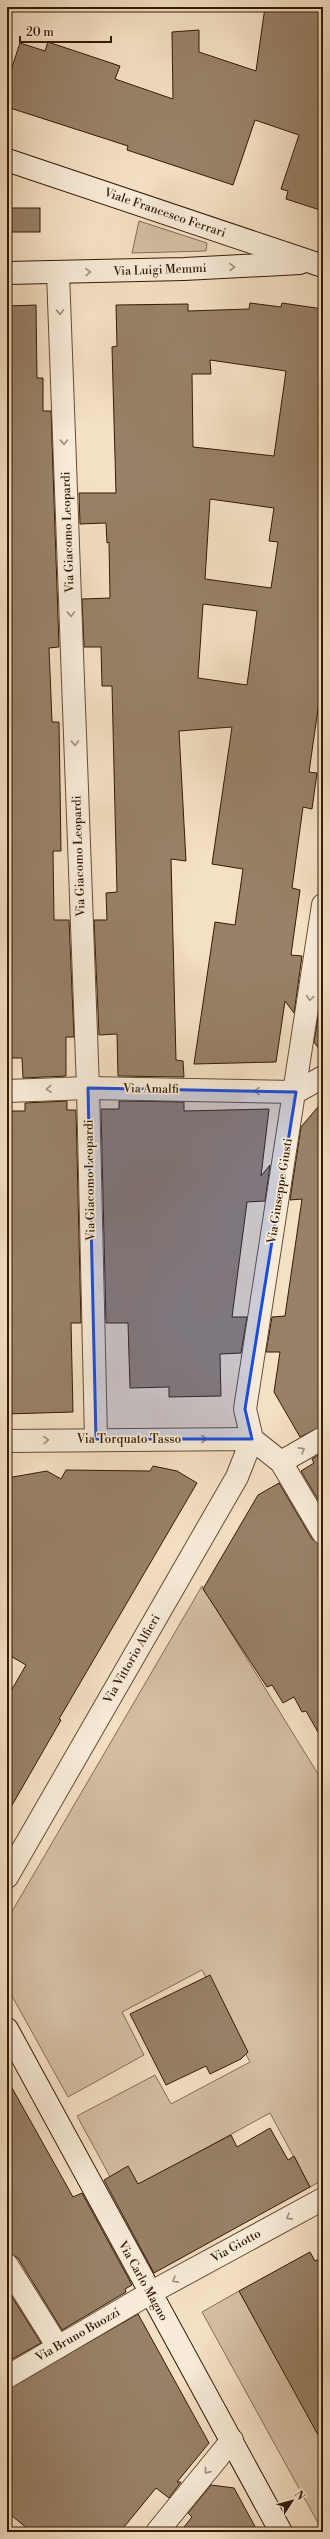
<svg xmlns="http://www.w3.org/2000/svg" width="330" height="2539" viewBox="0 0 330 2539" font-family="'Libre Bodoni',serif">
  <rect width="100%" height="100%" fill="#f4e0c3"/>
  <filter id="stains"><feTurbulence type="fractalNoise" baseFrequency=".005" numOctaves="4"/><feColorMatrix values="0 0 0 0 .2 0 0 0 0 .09 0 0 0 0 .02 0 0 0 .5 -.17"/></filter>
  <radialGradient id="worn" r=".72"><stop offset=".6" stop-color="#630" stop-opacity="0"/><stop offset="1" stop-color="#630" stop-opacity=".3"/></radialGradient>
  <g fill="#d4bea3" stroke="#846c54">
    <path d="M139 221 207 243 206 251 132 253Z"/>
    <path d="M202 1586 323 1782V2180L310 2187 270 2113 120 2195 77 2116 155 2075 171 2104 250 2062 202 1970 122 2012 144 2055 68 2097 7 1987V1920Z"/>
    <path d="M239 2291 323 2443V2532L202 2312Z"/>
  </g>
  <g fill="#988168" stroke="#351a05" fill-rule="evenodd">
    <path d="M265 7H323V211L286 199 288 191 281 189 299 135 255 120 233 185 127 150 128 146 7 107V82L20 43 45 51 48 42 120 66 115 79 173 99 172 32 199 30V52L256 71Z"/>
    <rect x="7" y="208" width="33" height="24"/>
    <path d="M250 303 281 307 282 303 323 309V674L309 772 317 773 312 809 303 807 292 888 300 890 291 955 302 956 294 1013 285 1001 276 1062 194 1064 215 922 235 925 243 869 212 864 232 727 179 731 186 861 171 859 176 1060 183 1061 184 1077 118 1076 117 1034 99 1035 94 920H107L106 893 117 892 112 686H102L101 647H84L82 599 110 598 109 542 107 543 106 523 80 524 79 493H116L112 347 117 346 116 305 188 304V311L249 309ZM210 360 286 371 274 456 193 447 192 374H211ZM210 499 274 508 269 541 278 542 271 588 205 579ZM203 604 257 611 247 685 198 678Z"/>
    <path d="M36 305 37 378H43V411H51L59 647 49 648 52 722H59L61 851H53L54 920H69L74 1037H66V1076L23 1078 22 1058H7V306Z"/>
    <path d="M323 987V1054L314 1042Z"/>
    <path d="M67 1101V1110H76L81 1323H71L73 1412 7 1414V1111H25V1103Z"/>
    <path d="M119 1101 184 1102V1111L269 1109 261 1176 270 1165 265 1201 247 1202 232 1317H247L241 1353 220 1354 221 1396 169 1397V1387L130 1388 128 1323H106L101 1109H119Z"/>
    <path d="M323 1101V1426L300 1437 274 1392 280 1352H266L272 1317 285 1316 302 1199 290 1200 301 1127Z"/>
    <path d="M323 1452V1508L301 1471 314 1463 312 1459Z"/>
    <path d="M153 1466 177 1471 197 1483 59 1719 61 1720 7 1814V1698L26 1665 7 1654V1478L47 1471 61 1479 66 1470 150 1471Z"/>
    <path d="M279 1483 312 1539 323 1545V1741L306 1711 302 1712 294 1697 283 1703 272 1685 267 1687 203 1589 258 1495Z"/>
    <path d="M210 1975 248 2052 241 2059 210 2074 206 2066 166 2085 130 2014Z"/>
    <path d="M7 2079 73 2197 82 2193 132 2285 125 2289 126 2292 62 2330 18 2258 7 2253Z"/>
    <path d="M270 2128 288 2160 294 2156 310 2187 154 2273 104 2180 128 2166 138 2184 231 2135 237 2147Z"/>
    <path d="M310 2252 315 2261 323 2257V2444L239 2291Z"/>
    <path d="M7 2289 41 2343 7 2362Z"/>
    <path d="M138 2314 209 2443 177 2482H181L169 2498 156 2488 120 2532H32L7 2512V2389Z"/>
    <path d="M211 2485 234 2488 258 2532H180L192 2517 188 2513Z"/>
  </g>
  <g fill="none" stroke-linecap="round" stroke-linejoin="round">
    <defs>
      <g id="street">
        <path d="M58 273 88 1088 96 1439"/>
        <path d="M323 905 245 1409 252 1439 281 1462 323 1533"/>
        <path d="M7 1091 88 1088 296 1092 323 1077"/>
        <path d="M7 1441 252 1439 237 1477 7 1877"/>
        <path d="M281 1462 323 1438"/>
        <path d="M7 2265 58 2347"/>
        <path d="M7 2377 150 2293 323 2199"/>
        <path d="M157 2532 232 2440"/>
      </g>
      <g id="secondary">
        <path d="M7 160 323 266"/>
        <path d="M7 273 184 269 300 263"/>
        <path d="M7 2029 281 2532"/>
      </g>
    </defs>
    <use href="#street" stroke="#654c34" stroke-width="24"/>
    <use href="#secondary" stroke="#351a05" stroke-width="24"/>
    <use href="#street" stroke="#f8ebd8" stroke-width="22"/>
    <use href="#secondary" stroke="#f8ebd8" stroke-width="22"/>
  </g>
  <defs><path id="oneway-chevron" d="M-2-3.5L2.5 0L-2 3.5" fill="none" stroke-width="1.6" stroke-linecap="round" stroke-linejoin="round"/></defs>
  <g stroke="#a08d79">
    <use href="#oneway-chevron" transform="translate(232 267) rotate(-3)"/>
    <use href="#oneway-chevron" transform="translate(88 272) rotate(-2)"/>
    <use href="#oneway-chevron" transform="translate(60 312) rotate(88)"/>
    <use href="#oneway-chevron" transform="translate(64 442) rotate(88)"/>
    <use href="#oneway-chevron" transform="translate(71 614) rotate(88)"/>
    <use href="#oneway-chevron" transform="translate(75 743) rotate(88)"/>
    <use href="#oneway-chevron" transform="translate(310 998) rotate(98)"/>
    <use href="#oneway-chevron" transform="translate(49 1089) rotate(178)"/>
    <use href="#oneway-chevron" transform="translate(257 1091) rotate(-179)"/>
    <use href="#oneway-chevron" transform="translate(204 1439)"/>
    <use href="#oneway-chevron" transform="translate(46 1440) rotate(-2)"/>
    <use href="#oneway-chevron" transform="translate(302 1450) rotate(-29)"/>
    <use href="#oneway-chevron" transform="translate(289 2217) rotate(151)"/>
    <use href="#oneway-chevron" transform="translate(175 2280) rotate(151)"/>
    <use href="#oneway-chevron" transform="translate(207 2471) rotate(129)"/>
  </g>
  <path fill="#1d4ed8" fill-opacity="0.2" stroke="#1d4ed8" stroke-width="3" stroke-linejoin="round" d="M88 1088 296 1092 245 1409 252 1439H96Z"/>
  <g text-anchor="middle" dominant-baseline="central" stroke-width="3.5" stroke-linejoin="round" paint-order="stroke">
    <g font-size="12" fill="#351a05" stroke="#f8ebd8">
      <text transform="translate(165 213) rotate(19)">Viale Francesco Ferrari</text>
      <text transform="translate(160 270) rotate(-2)">Via Luigi Memmi</text>
      <text transform="translate(68 532) rotate(-92)">Via Giacomo Leopardi</text>
      <text transform="translate(79 856) rotate(-92)">Via Giacomo Leopardi</text>
      <text transform="translate(151 1089) rotate(1)">Via Amalfi</text>
      <text transform="translate(90 1180) rotate(-91)">Via Giacomo Leopardi</text>
      <text transform="translate(280 1191) rotate(-81)">Via Giuseppe Giusti</text>
      <text x="129" y="1439">Via Torquato Tasso</text>
      <text transform="translate(132 1659) rotate(-60)">Via Vittorio Alfieri</text>
      <text transform="translate(236 2246) rotate(-29)">Via Giotto</text>
      <text transform="translate(143 2281) rotate(61)">Via Carlo Magno</text>
      <text transform="translate(78 2335) rotate(-30)">Via Bruno Buozzi</text>
    </g>
  </g>
  <rect width="330" height="2539" fill="none" stroke="#f4e0c3" stroke-width="24"/>
  <rect x="8" y="8" width="314" height="2523" fill="none" stroke="#351a05" stroke-width="2"/>
  <rect x="12" y="12" width="306" height="2515" fill="none" stroke="#351a05"/>
  <g transform="translate(292 2501) rotate(54)" stroke="#f8ebd8" stroke-width="3" paint-order="stroke">
  <path d="M0-3L7 15L0 10L-7 15Z" fill="#351a05"/>
  <text y="-6" font-size="11" font-weight="bold" text-anchor="middle" fill="#351a05">N</text>
  </g>
  <path d="M20 36v6h91v-6" fill="none" stroke="#351a05" stroke-width="2"/>
  <text x="26" y="36" font-size="12" fill="#351a05" stroke="#f8ebd8" stroke-width="3" paint-order="stroke">20 m</text>
  <rect width="100%" height="100%" filter="url(#stains)"/>
  <rect width="100%" height="100%" fill="url(#worn)"/>
</svg>
